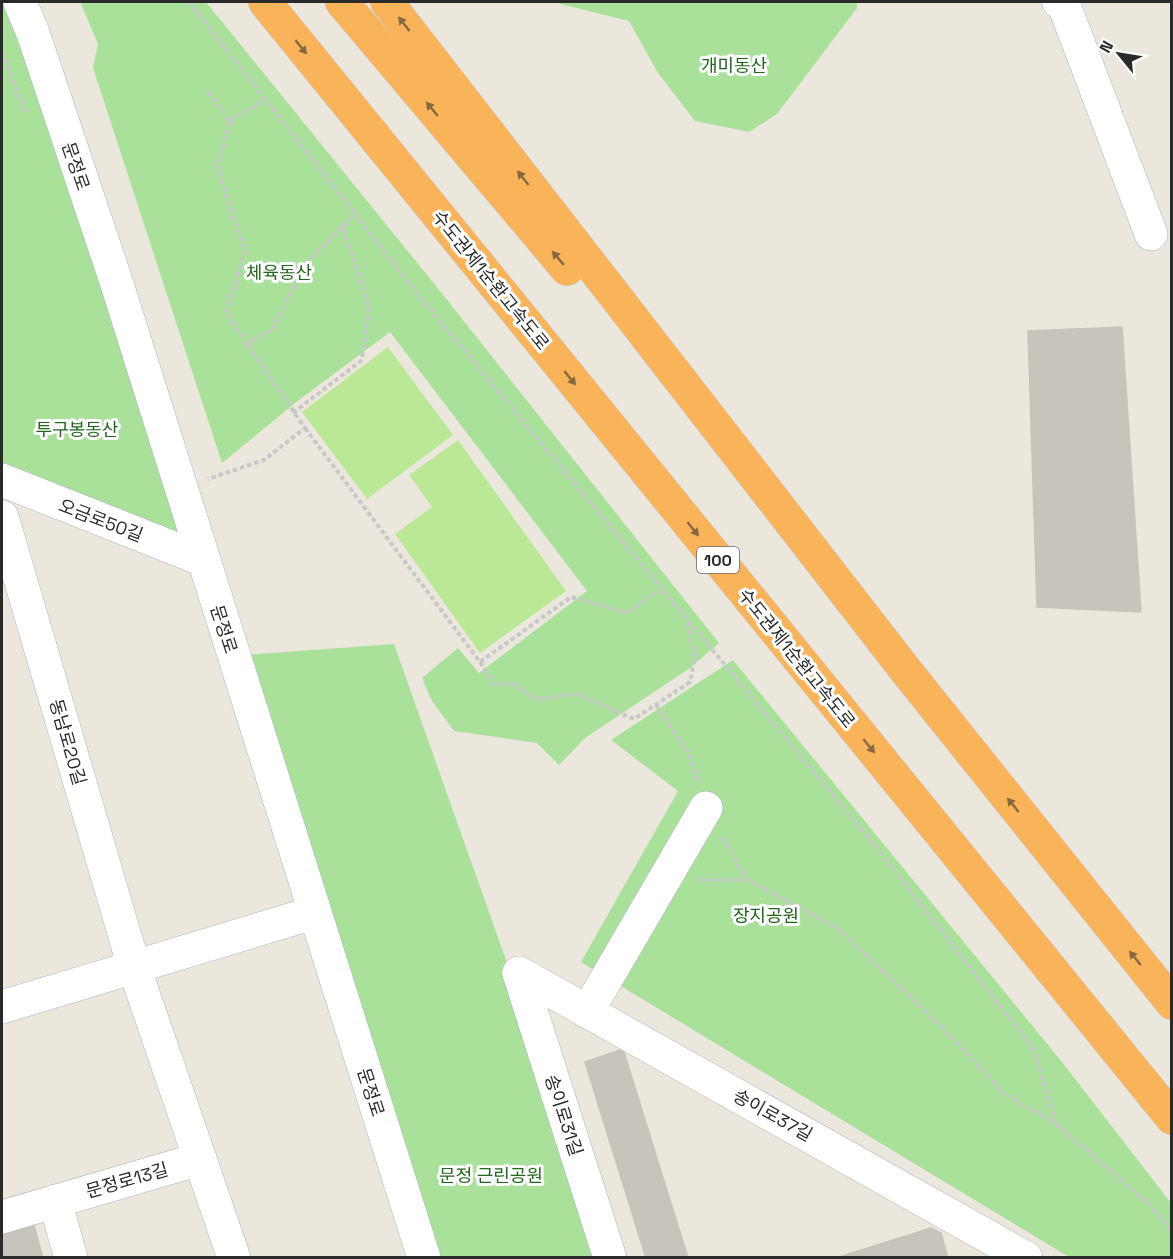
<svg xmlns="http://www.w3.org/2000/svg" width="1173" height="1259" viewBox="0 0 1173 1259" font-family="'Space Grotesk','Noto Sans KR',sans-serif">
  <rect width="100%" height="100%" fill="#ece7dd"/>
  <g fill="#a9e19b">
    <path d="M2 2H10L201 559 2 480Z"/>
    <path d="M80 2H206L436 286 719 643 690 668 585 738 559 765 537 743 454 731 432 701 422 678 458 648 479 673 587 591 390 332 299 400 222 463 93 68 98 44Z"/>
    <path d="M559 2H857V8L777 114 749 132 695 121 658 73 629 21 560 4Z"/>
    <path d="M394 644 512 977 601 1257H434L244 655Z"/>
    <path d="M733 660 1062 1062 1171 1203V1257H1069L581 962 678 791 611 740Z"/>
  </g>
  <g fill="#bbe897">
    <path d="M388 347 453 435 367 499 302 412Z"/>
    <path d="M458 440 566 591 480 653 395 534 432 507 409 475Z"/>
  </g>
  <g fill="#c7c4bc" stroke="#c7c3b6" stroke-width="1.5">
    <path d="M1122 327 1141 612 1037 607 1028 331Z"/>
    <path d="M623 1049 688 1258H646L585 1062Z"/>
    <path d="M33 1222 43 1258H2V1231Z"/>
    <path d="M931 1228 941 1233 948 1258H836Z"/>
  </g>
  <g fill="none" stroke-linecap="round" stroke-linejoin="round">
    <defs>
      <g id="minor">
        <path d="M20 2 33 33 117 284 424 1258"/>
        <path d="M1059 2 1064 5 1151 234"/>
        <path d="M2 480 201 559"/>
        <path d="M2 517 134 967 234 1258"/>
        <path d="M519 973 1026 1258"/>
        <path d="M519 973 610 1258"/>
        <path d="M2 1007 313 913"/>
        <path d="M587 1012 706 808"/>
        <path d="M55 1201 71 1258"/>
        <path d="M2 1217 200 1159"/>
      </g>
      <g id="highway">
        <path d="M265 2 1172 1118"/>
        <path d="M342 2 567 269"/>
        <path d="M387 2 907 672 1172 1003"/>
      </g>
    </defs>
    <use href="#minor" stroke="#b0b1be" stroke-width="34"/>
    <use href="#highway" stroke="#c8c8c8" stroke-width="34"/>
    <g stroke="#c8c8c8" stroke-width="4" stroke-dasharray="4.5 3" stroke-linecap="butt">
      <path d="M189 2 419 296 875 846 1034 1050 1056 1124 1151 1206 1172 1232"/>
      <path d="M2 52 26 113"/>
      <path d="M208 92 230 121 217 167 245 251 226 313 305 428 264 460 208 479"/>
      <path d="M230 121 265 99"/>
      <path d="M246 345 273 328 305 264 355 215"/>
      <path d="M293 413 362 360 369 306 342 225"/>
      <path d="M305 428 480 662 571 597 627 613 661 588"/>
      <path d="M480 662 494 685 511 683 536 699 577 694 634 719 690 682 695 655 687 623"/>
      <path d="M656 705 689 754 698 782"/>
      <path d="M723 838 747 880 837 928 944 1029 1003 1093 1056 1124"/>
      <path d="M698 880H747"/>
    </g>
    <use href="#minor" stroke="#fff" stroke-width="33"/>
    <use href="#highway" stroke="#f9b45a" stroke-width="33"/>
  </g>
  <defs><path id="oneway-solid" d="M-6-.8H1V-3.2L6.5 0L1 3.2V.8H-6Z" transform="scale(1.5)"/></defs>
  <g fill="#876840">
    <use href="#oneway-solid" transform="translate(404 24) rotate(-128)"/>
    <use href="#oneway-solid" transform="translate(301 47) rotate(51)"/>
    <use href="#oneway-solid" transform="translate(432 109) rotate(-130)"/>
    <use href="#oneway-solid" transform="translate(523 178) rotate(-128)"/>
    <use href="#oneway-solid" transform="translate(558 258) rotate(-130)"/>
    <use href="#oneway-solid" transform="translate(570 378) rotate(51)"/>
    <use href="#oneway-solid" transform="translate(693 529) rotate(51)"/>
    <use href="#oneway-solid" transform="translate(869 746) rotate(51)"/>
    <use href="#oneway-solid" transform="translate(1013 805) rotate(-129)"/>
    <use href="#oneway-solid" transform="translate(1135 958) rotate(-129)"/>
  </g>
  <g text-anchor="middle" dominant-baseline="central" stroke-width="6" stroke-linejoin="round" paint-order="stroke">
    <rect fill="#fff" stroke="#6a6a6a" stroke-width="1.5" x="697" y="547" width="42" height="26" rx="4.5"/>
    <g font-size="16" font-weight="bold" fill="#2a2a2a">
      <text x="718" y="560">100</text>
    </g>
    <g font-size="18" fill="#22651c" stroke="#fff">
      <text x="734" y="65">개미동산</text>
      <text x="279" y="272">체육동산</text>
      <text x="77" y="429">투구봉동산</text>
      <text x="766" y="915">장지공원</text>
      <text x="491" y="1175">문정 근린공원</text>
    </g>
    <g font-size="18" fill="#2a2a2a" stroke="#fff">
      <text transform="translate(76 166) rotate(71)">문정로</text>
      <text transform="translate(491 280) rotate(51)">수도권제1순환고속도로</text>
      <text transform="translate(101 520) rotate(21)">오금로50길</text>
      <text transform="translate(224 629) rotate(72)">문정로</text>
      <text transform="translate(797 658) rotate(51)">수도권제1순환고속도로</text>
      <text transform="translate(68 742) rotate(74)">동남로20길</text>
      <text transform="translate(371 1092) rotate(72)">문정로</text>
      <text transform="translate(564 1115) rotate(72)">송이로31길</text>
      <text transform="translate(773 1115) rotate(29)">송이로37길</text>
      <text transform="translate(127 1180) rotate(-16)">문정로13길</text>
    </g>
  </g>
  <rect width="1173" height="1259" fill="none" stroke="#2a2a2a" stroke-width="6"/>
  <g transform="translate(1119 54) rotate(300)" stroke="#ffffff" stroke-width="4.5" paint-order="stroke">
  <path d="M0-4.5L10 22L0 15L-10 22Z" fill="#2a2a2a"/>
  <text y="-9" font-size="16" font-weight="bold" text-anchor="middle" fill="#2a2a2a">N</text>
  </g>
</svg>
